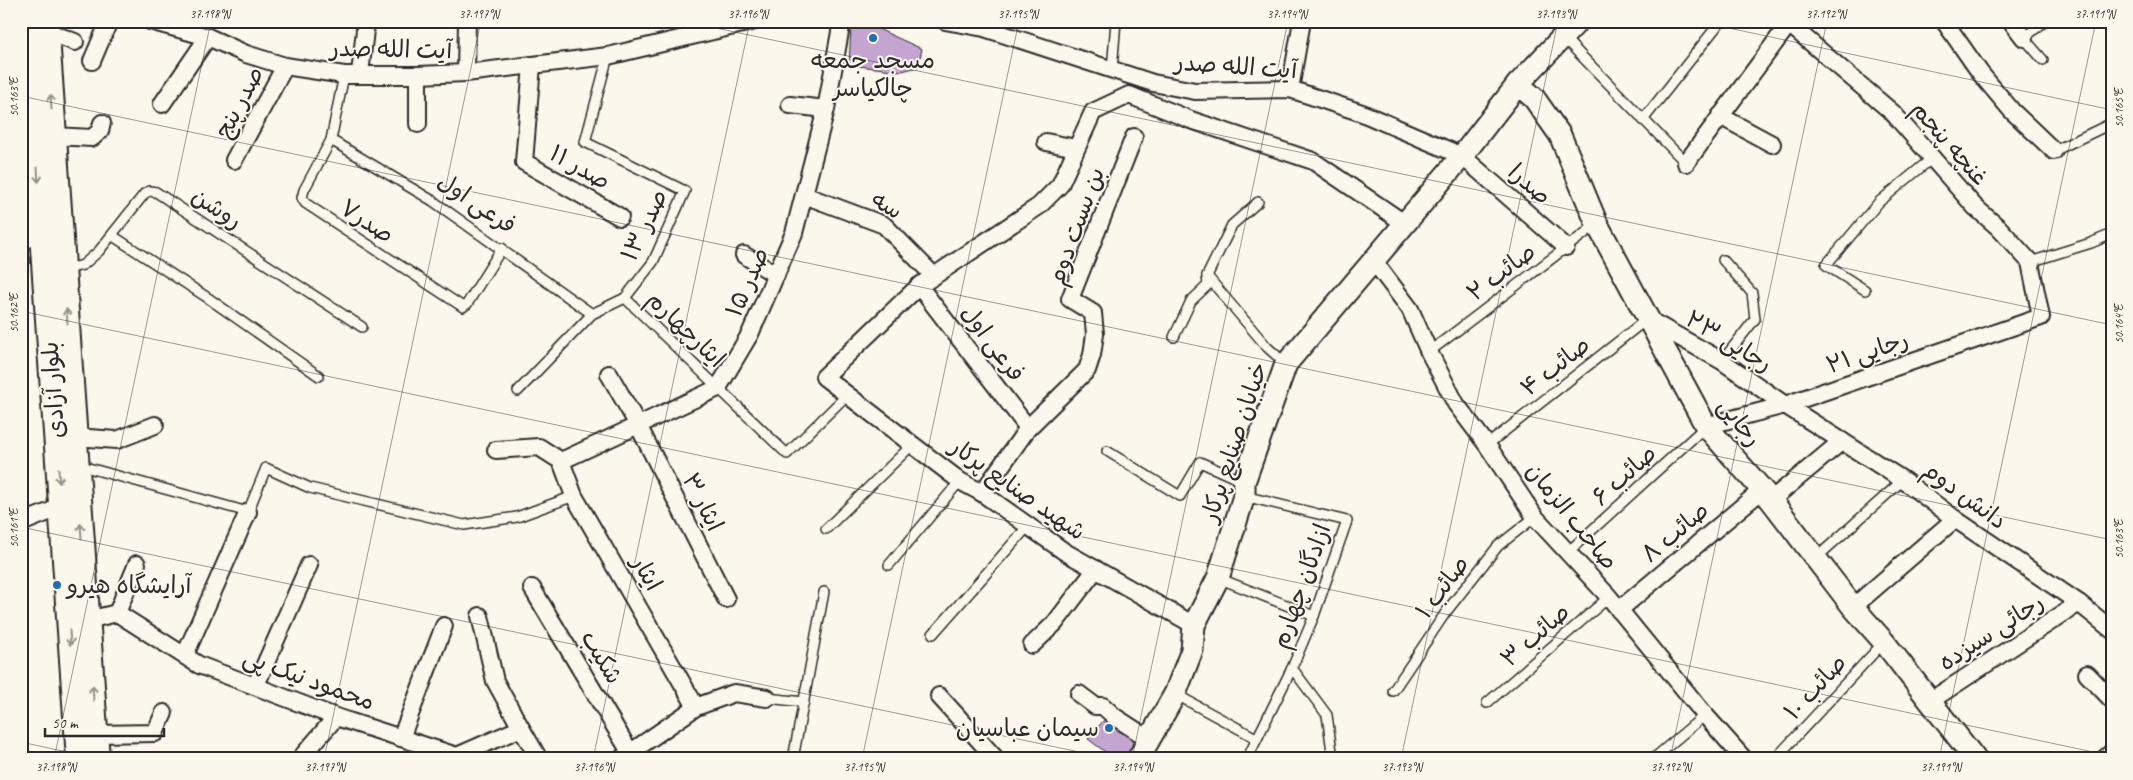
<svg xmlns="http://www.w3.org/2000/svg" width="2133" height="780" viewBox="0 0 2133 780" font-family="Caveat,'Playpen Sans Arabic',sans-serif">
  <rect width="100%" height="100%" fill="#fbf7ec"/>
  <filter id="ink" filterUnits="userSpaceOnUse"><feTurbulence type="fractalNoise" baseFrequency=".02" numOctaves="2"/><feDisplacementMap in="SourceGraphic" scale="10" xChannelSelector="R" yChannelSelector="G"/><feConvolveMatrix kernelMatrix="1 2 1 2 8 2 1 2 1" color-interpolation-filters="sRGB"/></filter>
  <g filter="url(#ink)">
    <g fill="#c4a5d1" stroke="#2b2b2b">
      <path d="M865 23 922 49 918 67 902 71 849 65 851 27Z"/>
      <path d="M1104 720 1134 741 1126 759H1115L1088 739Z"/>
    </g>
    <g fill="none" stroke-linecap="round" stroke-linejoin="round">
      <defs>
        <g id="service">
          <path d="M1563 37 1686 163"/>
          <path d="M2043 60 2024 38 2045 21"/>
          <path d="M1112 70 1116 21"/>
          <path d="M344 75 331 140 304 190 302 198 305 203 463 307 467 304 502 248"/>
          <path d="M1643 120 1721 21"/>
          <path d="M331 140 433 201 592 314"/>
          <path d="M2054 151 2112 123"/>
          <path d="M113 236 208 298 319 376"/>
          <path d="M2030 262 2091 243 2112 234"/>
          <path d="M64 270 83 265 99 251 145 193 150 191 156 192 362 327"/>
          <path d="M1207 276 1267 347 1286 364"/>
          <path d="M1865 290 1826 265 1879 202 1931 159"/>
          <path d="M625 298 787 454 848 394"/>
          <path d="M1174 337 1191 301 1208 285 1207 276 1232 225 1258 202"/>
          <path d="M1429 352 1597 224"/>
          <path d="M1722 361 1755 319 1752 293 1723 260"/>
          <path d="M518 391 592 314 625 298 653 262 685 191 585 142 608 56"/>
          <path d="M1487 445 1647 319"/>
          <path d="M1107 451 1180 496 1200 462 1244 482"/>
          <path d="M78 465 248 512 266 468 310 488 464 525 517 517 574 496"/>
          <path d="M1244 496 1347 521 1314 616 1292 668 1247 759"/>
          <path d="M826 529 913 444"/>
          <path d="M1568 552 1706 426"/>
          <path d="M1816 558 1903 480"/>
          <path d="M889 565 960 481"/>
          <path d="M1218 578 1314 616"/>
          <path d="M933 634 1029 525"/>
          <path d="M1292 668 1327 715 1333 759"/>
          <path d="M1393 691 1446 612 1498 546 1535 517"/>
          <path d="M1175 694 1256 738"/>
          <path d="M767 698 804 702"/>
          <path d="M1487 703 1609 597"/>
          <path d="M793 759 824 592"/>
          <path d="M1653 759 1705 715"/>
          <path d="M1775 759 1884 642"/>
        </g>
        <g id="minor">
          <path d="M150 21 208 37 246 54 285 66 344 75H418L466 73 608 56 755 21"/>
          <path d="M945 21 984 28 1153 83 1195 91 1290 89 1362 113 1462 156 1566 247"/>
          <path d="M1944 21 1981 74 2012 111 2054 151"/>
          <path d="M2011 21 2024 38"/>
          <path d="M46 31 75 42"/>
          <path d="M92 61 109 21"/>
          <path d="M532 65 524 162 620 217"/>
          <path d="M466 73 467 21"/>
          <path d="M360 74 366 21"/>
          <path d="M1290 89 1302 21"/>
          <path d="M162 104 208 37"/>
          <path d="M790 105 826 109"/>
          <path d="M1720 116 1772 144"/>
          <path d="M418 124V75"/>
          <path d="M54 136 92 138 100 131 102 123"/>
          <path d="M1046 142 1076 148"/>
          <path d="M234 160 285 66"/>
          <path d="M1686 163 1791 21"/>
          <path d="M804 195 884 225 934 276"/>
          <path d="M21 240 42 236"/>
          <path d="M744 255 776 275"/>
          <path d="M1373 260 1410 309 1429 352 1456 404 1487 445 1535 517 1609 597 1705 715 1744 759"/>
          <path d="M919 286 1028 428"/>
          <path d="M1649 320 1722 361 1785 405 1903 480 1955 519 2079 603 2112 630"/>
          <path d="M609 374 638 425 726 599"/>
          <path d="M1706 426 1785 405 2041 317 2030 262 1999 228 1975 207 1893 113 1789 24"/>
          <path d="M75 437 117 440 155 425"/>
          <path d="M496 450 539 447 561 461"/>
          <path d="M561 461 718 388 750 334 794 233 826 109 842 21"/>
          <path d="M561 461 574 496 696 707"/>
          <path d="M982 493 1028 428 1087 370 1092 355 1095 334 1093 313 1070 299 1134 137"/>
          <path d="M1771 500 1842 441"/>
          <path d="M21 523 61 507"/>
          <path d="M532 588 630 752"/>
          <path d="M1853 607 1955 519"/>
          <path d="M1619 610 1762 490"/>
          <path d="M117 613 137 564"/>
          <path d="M480 616 495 681 521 728"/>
          <path d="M88 620 117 613 199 665 336 717 457 756 521 728 539 759"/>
          <path d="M1194 625 1065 552 982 493 960 481 824 377 919 286 1039 206 1060 185 1093 112 1129 95 1191 120 1313 161 1404 223"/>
          <path d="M1032 645 1055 623 1096 569"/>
          <path d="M185 655 248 512"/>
          <path d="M2087 674 2112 700"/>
          <path d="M256 685 309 565"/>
          <path d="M1079 694 1095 706H1103L1115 717 1149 739"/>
          <path d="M939 696 996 759"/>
          <path d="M1930 701 2079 603"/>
          <path d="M96 734 155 733 164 713"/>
          <path d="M401 738 444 626"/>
          <path d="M300 759 336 717"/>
          <path d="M621 759 696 707 734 693 767 698"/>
          <path d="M2104 759 2112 752"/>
        </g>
        <g id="tertiary">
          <path d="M1518 84 1534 98 1560 135 1597 224 1706 426 1771 500 1853 607 1884 642 1975 759"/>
          <path d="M1138 759 1175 694 1192 650 1194 625 1218 578 1244 496V482L1286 364 1462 156 1518 84 1578 21"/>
        </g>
        <g id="secondary">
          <path d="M27 21 79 759"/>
          <path d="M46 21 97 759"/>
        </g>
      </defs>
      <use href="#service" stroke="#2b2b2b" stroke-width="12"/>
      <use href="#minor" stroke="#2b2b2b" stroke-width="20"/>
      <use href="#tertiary" stroke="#2b2b2b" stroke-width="25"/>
      <use href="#secondary" stroke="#2b2b2b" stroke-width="28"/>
      <use href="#service" stroke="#fbf7ec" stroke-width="9"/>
      <use href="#minor" stroke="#fbf7ec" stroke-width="16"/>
      <use href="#tertiary" stroke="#fbf7ec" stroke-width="21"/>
      <use href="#secondary" stroke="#fbf7ec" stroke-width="24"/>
    </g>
    <defs><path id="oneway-shaft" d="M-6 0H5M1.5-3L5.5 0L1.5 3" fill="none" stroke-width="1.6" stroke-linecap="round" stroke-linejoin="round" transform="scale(1.25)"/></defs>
    <g stroke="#93918c">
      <use href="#oneway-shaft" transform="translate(51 102) rotate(-94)"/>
      <use href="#oneway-shaft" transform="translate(38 175) rotate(86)"/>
      <use href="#oneway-shaft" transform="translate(67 316) rotate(-94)"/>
      <use href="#oneway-shaft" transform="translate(59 476) rotate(86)"/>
      <use href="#oneway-shaft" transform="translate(81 531) rotate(-94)"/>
      <use href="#oneway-shaft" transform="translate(70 638) rotate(86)"/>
      <use href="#oneway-shaft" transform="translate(93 693) rotate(-94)"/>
    </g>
  </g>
  <path fill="none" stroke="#2b2b2b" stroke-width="1" stroke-opacity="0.45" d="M683 21 2112 325M1696 21 2112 110M21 96 2112 540M21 311 2112 756M21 527 1112 759M21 742 99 759M54 759 211 21M324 759 481 21M593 759 750 21M862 759 1019 21M1132 759 1288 21M1401 759 1558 21M1670 759 1827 21M1939 759 2096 21"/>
  <g fill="#1f6fb2" stroke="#fbf7ec" stroke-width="2">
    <circle cx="873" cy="38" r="5"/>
    <circle cx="57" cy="585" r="5"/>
    <circle cx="1109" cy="728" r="5"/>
  </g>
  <g text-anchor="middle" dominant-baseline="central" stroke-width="4" stroke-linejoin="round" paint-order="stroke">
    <g font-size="24" fill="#2b2b2b" stroke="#fbf7ec">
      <text transform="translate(391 49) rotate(1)">آیت الله صدر</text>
      <text transform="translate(1236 66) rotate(4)">آیت الله صدر</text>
      <text transform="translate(239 102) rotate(-62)">صدر پنج</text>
      <text transform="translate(1950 143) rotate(49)">غنچه پنجم</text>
      <text transform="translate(580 167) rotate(30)">صدر ۱۱</text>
      <text transform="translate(1530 184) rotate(41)">صدرا</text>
      <text transform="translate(477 203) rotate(34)">فرعی اول</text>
      <text transform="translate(887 205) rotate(31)">سه</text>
      <text transform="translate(217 208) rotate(33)">روشن</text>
      <text transform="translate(367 221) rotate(34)">صدر۷</text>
      <text transform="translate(644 225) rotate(-64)">صدر ۱۳</text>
      <text transform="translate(1076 226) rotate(-70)">بن بست دوم</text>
      <text transform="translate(1501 272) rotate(-37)">صائب ۲</text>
      <text transform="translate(747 282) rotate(-66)">صدر ۱۵</text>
      <text transform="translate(686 329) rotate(44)">ایثارچهارم</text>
      <text transform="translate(1729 341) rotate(31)">رجایی ۲۳</text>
      <text transform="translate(993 343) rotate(53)">فرعی اول</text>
      <text transform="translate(1867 352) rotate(-19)">رجایی ۲۱</text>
      <text transform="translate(1555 366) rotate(-38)">صائب ۴</text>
      <text transform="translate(53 390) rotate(-94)">بلوار آزادی</text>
      <text transform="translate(1740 422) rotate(52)">رجایی</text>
      <text transform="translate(1234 442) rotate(-72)">خیابان صنایع پرکار</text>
      <text transform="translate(1624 475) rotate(-42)">صائب ۶</text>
      <text transform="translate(1018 489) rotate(35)">شهید صنایع پرکار</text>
      <text transform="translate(1965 495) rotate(36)">دانش دوم</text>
      <text transform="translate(703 502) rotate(63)">ایثار ۳</text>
      <text transform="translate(1572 516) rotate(51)">صاحب الزمان</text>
      <text transform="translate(1675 532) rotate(-40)">صائب ۸</text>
      <text transform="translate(647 573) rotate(60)">ایثار</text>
      <text transform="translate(1301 586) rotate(-70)">ازادگان چهارم</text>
      <text transform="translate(1442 587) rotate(-53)">صائب ۱</text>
      <text transform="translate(1991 632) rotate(-33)">رجائی سیزده</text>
      <text transform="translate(1535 635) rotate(-41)">صائب ۳</text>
      <text transform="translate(602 657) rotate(59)">شکیب</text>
      <text transform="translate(309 679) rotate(20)">محمود نیک پی</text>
      <text transform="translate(1815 687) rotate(-47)">صائب ۱۰</text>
    </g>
    <g font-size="24" fill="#2b2b2b" stroke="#fbf7ec">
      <text x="873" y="60">مسجد جمعه<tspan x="873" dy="28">چالکیاسر</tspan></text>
      <text x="67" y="585" text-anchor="start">آرایشگاه هیرو</text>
      <text x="1099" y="728" text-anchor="end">سیمان عباسیان</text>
    </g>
  </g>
  <rect width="2133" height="780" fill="none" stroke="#fbf7ec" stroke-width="55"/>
  <path d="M45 728v8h119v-8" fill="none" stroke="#2b2b2b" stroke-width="2.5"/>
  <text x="52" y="728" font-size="15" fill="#2b2b2b" stroke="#fbf7ec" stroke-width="4" paint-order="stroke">50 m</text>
  <rect x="28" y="28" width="2078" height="724" fill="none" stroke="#2b2b2b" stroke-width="2"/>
  <g font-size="12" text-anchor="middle" fill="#2b2b2b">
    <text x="210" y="18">37.198°N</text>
    <text x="479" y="18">37.197°N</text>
    <text x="748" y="18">37.196°N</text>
    <text x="1018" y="18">37.195°N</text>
    <text x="1287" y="18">37.194°N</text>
    <text x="1556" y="18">37.193°N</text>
    <text x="1826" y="18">37.192°N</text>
    <text x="2095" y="18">37.191°N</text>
    <text transform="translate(14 97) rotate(-90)" y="4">50.163°E</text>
    <text transform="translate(2119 108) rotate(-90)" y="4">50.165°E</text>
    <text transform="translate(14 313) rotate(-90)" y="4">50.162°E</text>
    <text transform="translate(2119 324) rotate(-90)" y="4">50.164°E</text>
    <text transform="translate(14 528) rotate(-90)" y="4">50.161°E</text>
    <text transform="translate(2119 539) rotate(-90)" y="4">50.163°E</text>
    <text x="56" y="771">37.198°N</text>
    <text x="325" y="771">37.197°N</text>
    <text x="594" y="771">37.196°N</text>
    <text x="864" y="771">37.195°N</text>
    <text x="1133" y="771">37.194°N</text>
    <text x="1402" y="771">37.193°N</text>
    <text x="1671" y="771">37.192°N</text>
    <text x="1941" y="771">37.191°N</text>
  </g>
</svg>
